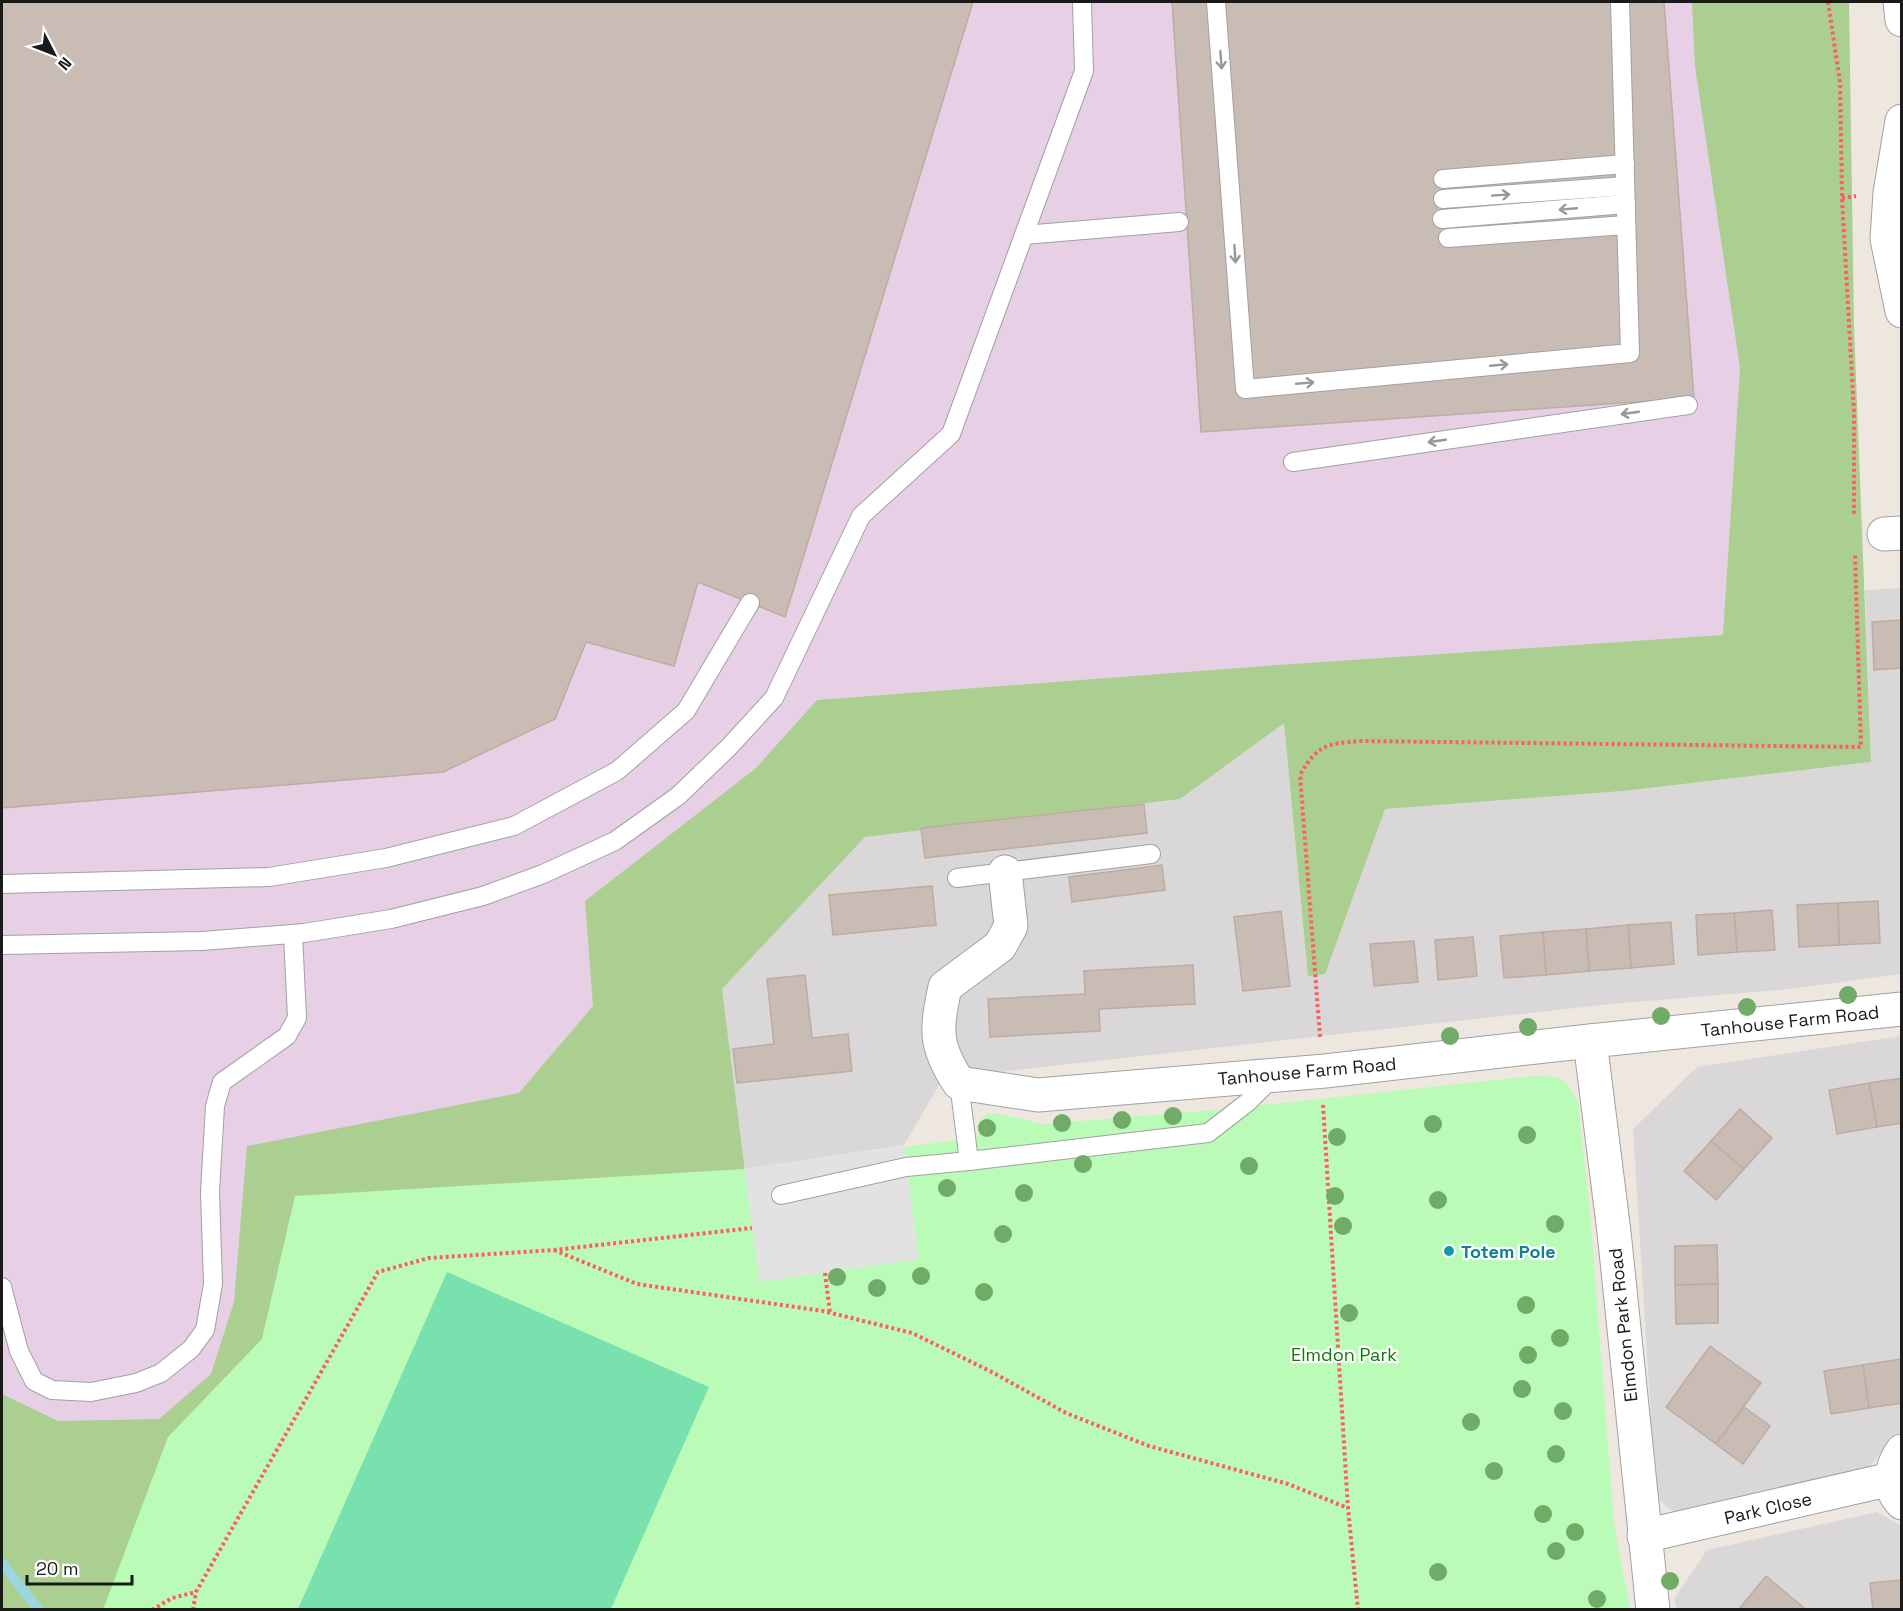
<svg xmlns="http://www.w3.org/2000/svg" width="1903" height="1611" viewBox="0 0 1903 1611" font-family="'Space Grotesk',sans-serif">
  <rect width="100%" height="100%" fill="#ede7df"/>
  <g fill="#d9d7d7">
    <path d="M1901 588V974L1789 989 1611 1004 943 1078 904 1145 744 1169 722 989 865 837 1180 799 1284 722 1308 975 1325 974 1384 809 1623 791 1871 762 1865 590Z"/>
    <path d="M1901 1036V1432L1895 1435 1867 1470 1674 1512 1656 1498 1633 1129 1697 1067Z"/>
    <path d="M1877 1512 1901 1526V1609L1677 1610 1674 1599 1707 1550Z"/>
  </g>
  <path fill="#e7d0e5" d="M2 2H1824L1854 741 1306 746 1289 771 1284 723 1180 799 865 837 722 989 744 1169 262 1339 2 1594Z"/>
  <path fill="#aacf91" d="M1692 2H1849L1854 327 1871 762 1623 791 1385 809 1325 974 1308 976 1284 723 1180 799 865 837 722 989 752 1228 255 1609 2 1610V1394L58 1421 159 1419 211 1374 234 1302 247 1146 519 1093 593 1006 585 901 756 768 817 700 1278 665 1723 635 1740 368 1695 66Z"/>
  <path fill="#bafcb7" d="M1534 1076C1560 1076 1566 1077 1578 1102L1591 1223 1614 1524 1630 1609 103 1610 168 1437 262 1339 295 1196 744 1169 978 1137V1123L987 1114 995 1113 1043 1124 1216 1110Z"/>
  <path fill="#78e1ad" d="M447 1272 709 1387 611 1609H298Z"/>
  <path fill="#e2e2e2" d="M904 1146 919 1259 760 1282 744 1169Z"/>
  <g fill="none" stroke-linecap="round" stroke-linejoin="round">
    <path stroke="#9cd6de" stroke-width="10" d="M2 1563 39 1610"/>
  </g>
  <g fill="#c9bcb5" stroke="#bfaba1" stroke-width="1.5">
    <path d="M2 2H973L785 617 698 582 674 666 586 642 555 719 443 772 2 808Z"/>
    <path d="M1172 2H1664L1694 398 1201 432Z"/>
    <path d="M1902 620V668L1874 670 1872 622Z"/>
    <path d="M1144 804 1147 833 925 858 921 828Z"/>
    <path d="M1162 865 1165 890 1072 902 1069 877Z"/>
    <path d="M932 886 936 925 833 935 829 895Z"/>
    <path d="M1878 901 1880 943 1839 945 1838 903Z"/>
    <path d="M1838 903 1839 945 1799 947 1797 905Z"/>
    <path d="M1772 910 1775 950 1737 952 1734 913Z"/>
    <path d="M1281 911 1290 986 1243 991 1234 917Z"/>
    <path d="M1734 913 1737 952 1698 955 1696 915Z"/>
    <path d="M1671 922 1674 964 1631 968 1628 925Z"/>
    <path d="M1628 925 1631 968 1589 971 1586 929Z"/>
    <path d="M1586 929 1589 971 1546 975 1543 932Z"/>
    <path d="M1543 932 1546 975 1504 978 1500 936Z"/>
    <path d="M1473 937 1477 976 1438 980 1435 940Z"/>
    <path d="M1414 941 1418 982 1374 986 1370 944Z"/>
    <path d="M1193 965 1195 1004 1099 1009 1100 1031 990 1037 988 999 1085 994 1084 971Z"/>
    <path d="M805 975 812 1038 848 1034 852 1071 737 1083 733 1049 774 1044 767 979Z"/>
    <path d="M1902 1078V1123L1877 1127 1869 1083Z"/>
    <path d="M1869 1083 1877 1127 1837 1134 1829 1090Z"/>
    <path d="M1740 1109 1772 1138 1744 1169 1711 1141Z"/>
    <path d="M1711 1141 1744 1169 1716 1200 1684 1171Z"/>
    <path d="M1717 1245 1718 1284 1675 1285V1246Z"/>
    <path d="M1718 1284V1323L1676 1324 1675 1285Z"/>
    <path d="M1710 1346 1761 1383 1716 1444 1666 1407Z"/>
    <path d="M1901 1359 1902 1403 1869 1408 1863 1365Z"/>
    <path d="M1863 1365 1869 1408 1831 1414 1824 1371Z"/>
    <path d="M1744 1407 1770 1426 1743 1464 1716 1444Z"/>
    <path d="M1766 1576 1804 1608 1802 1610 1739 1609Z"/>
    <path d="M1902 1580V1610H1873L1870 1583Z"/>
  </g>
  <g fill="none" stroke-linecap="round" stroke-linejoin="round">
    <defs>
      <g id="lane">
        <path d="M1216 2 1245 389 1630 353 1620 2"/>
        <path d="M1443 179 1625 164"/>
        <path d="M1443 199 1625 186"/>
        <path d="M1442 219 1626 204"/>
        <path d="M1024 235 1179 222"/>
        <path d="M1448 238 1626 225"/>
        <path d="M1293 462 1688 405"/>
        <path d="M957 878 1151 854"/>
        <path d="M2 884 269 877 386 858 514 826 617 771 686 711 750 603"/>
        <path d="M2 945 202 941 304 933 391 919 483 896 543 874 615 841 678 796 729 747 774 698 861 516 951 434 1084 71 1082 2"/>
        <path d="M959 1083 969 1161 1208 1133 1248 1102 1273 1077"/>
        <path d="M781 1195 906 1167 969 1161"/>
        <path d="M2 1287 19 1351 34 1381 52 1390 91 1392 136 1383 161 1373 191 1349 205 1330 213 1284 210 1192 215 1106 222 1082 287 1036 297 1018 293 934"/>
      </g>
      <g id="street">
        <path d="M1900 2 1902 20"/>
        <path d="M1902 121 1890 193 1887 239 1902 311"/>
        <path d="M1884 534 1902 533"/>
        <path d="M1005 872 1011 926 1000 946 945 987C936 1030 934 1045 959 1083L1038 1095 1325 1071 1590 1041 1902 1009"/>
        <path d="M1590 1041 1614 1232 1653 1610"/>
        <path d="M1902 1451C1890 1468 1887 1487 1902 1503"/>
        <path d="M1644 1536 1891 1479"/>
      </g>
    </defs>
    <use href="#lane" stroke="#a1a1a1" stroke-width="20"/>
    <use href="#street" stroke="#a1a1a1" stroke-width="35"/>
    <g stroke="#ff5e60" stroke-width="4" stroke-dasharray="3 3" stroke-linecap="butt">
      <path d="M1828 2 1840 82 1842 198 1854 412V516"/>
      <path d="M1842 198 1856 196"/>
      <path d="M1320 1037 1300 775C1318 744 1326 744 1361 741L1861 747 1855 553"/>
      <path d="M1323 1105 1348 1508 1358 1610"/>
      <path d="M554 1250 637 1284 823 1311 912 1333 990 1371 1066 1413 1149 1446 1288 1484 1348 1508"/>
      <path d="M825 1273 830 1313"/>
      <path d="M152 1610 172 1598 196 1592"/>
      <path d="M193 1610 196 1592 378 1272 429 1258 554 1250 752 1228"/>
    </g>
    <use href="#lane" stroke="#fff" stroke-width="18"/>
    <use href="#street" stroke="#fff" stroke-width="33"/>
  </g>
  <g fill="#70ac68">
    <circle cx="1848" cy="995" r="9"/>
    <circle cx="1747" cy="1007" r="9"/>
    <circle cx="1661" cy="1016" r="9"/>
    <circle cx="1528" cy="1027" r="9"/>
    <circle cx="1450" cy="1036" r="9"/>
    <circle cx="1173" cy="1116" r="9"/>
    <circle cx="1122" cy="1120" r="9"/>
    <circle cx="1062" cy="1123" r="9"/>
    <circle cx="1433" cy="1124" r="9"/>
    <circle cx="987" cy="1128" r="9"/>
    <circle cx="1527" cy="1135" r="9"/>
    <circle cx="1337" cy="1137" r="9"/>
    <circle cx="1083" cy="1164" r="9"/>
    <circle cx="1249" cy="1166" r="9"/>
    <circle cx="947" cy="1188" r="9"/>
    <circle cx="1024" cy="1193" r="9"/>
    <circle cx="1335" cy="1196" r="9"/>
    <circle cx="1438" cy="1200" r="9"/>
    <circle cx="1555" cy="1224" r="9"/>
    <circle cx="1343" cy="1226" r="9"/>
    <circle cx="1003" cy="1234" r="9"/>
    <circle cx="921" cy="1276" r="9"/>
    <circle cx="837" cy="1277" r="9"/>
    <circle cx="877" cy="1288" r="9"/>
    <circle cx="984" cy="1292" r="9"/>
    <circle cx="1526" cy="1305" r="9"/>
    <circle cx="1349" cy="1313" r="9"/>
    <circle cx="1560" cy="1338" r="9"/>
    <circle cx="1528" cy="1355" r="9"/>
    <circle cx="1522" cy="1389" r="9"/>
    <circle cx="1563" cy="1411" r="9"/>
    <circle cx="1471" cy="1422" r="9"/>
    <circle cx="1556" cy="1454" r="9"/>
    <circle cx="1494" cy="1471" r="9"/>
    <circle cx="1543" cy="1514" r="9"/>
    <circle cx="1575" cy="1532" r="9"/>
    <circle cx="1556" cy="1551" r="9"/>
    <circle cx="1438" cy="1572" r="9"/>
    <circle cx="1670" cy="1581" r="9"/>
    <circle cx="1597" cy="1599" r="9"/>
  </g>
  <defs><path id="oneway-shaft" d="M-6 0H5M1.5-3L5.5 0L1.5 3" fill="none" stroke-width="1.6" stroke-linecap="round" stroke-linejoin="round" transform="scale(1.5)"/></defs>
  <g stroke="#989898">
    <use href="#oneway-shaft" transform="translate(1221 60) rotate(86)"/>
    <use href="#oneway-shaft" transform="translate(1501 195) rotate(-4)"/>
    <use href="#oneway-shaft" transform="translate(1568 209) rotate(175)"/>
    <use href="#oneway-shaft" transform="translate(1235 254) rotate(86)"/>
    <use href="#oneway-shaft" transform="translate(1499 365) rotate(-5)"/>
    <use href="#oneway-shaft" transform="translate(1305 383) rotate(-5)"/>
    <use href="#oneway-shaft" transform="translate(1630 413) rotate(172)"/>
    <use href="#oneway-shaft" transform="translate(1437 441) rotate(172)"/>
  </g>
  <circle fill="#0f9aa8" stroke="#fff" stroke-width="2" cx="1449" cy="1251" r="6"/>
  <g text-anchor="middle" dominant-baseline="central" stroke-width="4.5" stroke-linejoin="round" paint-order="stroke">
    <g font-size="18" fill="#1a1a1a" stroke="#fff">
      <text transform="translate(1790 1021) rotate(-6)">Tanhouse Farm Road</text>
      <text transform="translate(1307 1071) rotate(-5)">Tanhouse Farm Road</text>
      <text transform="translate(1623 1325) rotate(-96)">Elmdon Park Road</text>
      <text transform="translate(1768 1508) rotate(-13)">Park Close</text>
    </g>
    <g font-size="18" font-weight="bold" fill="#0d838f" stroke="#fff" text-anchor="start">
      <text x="1461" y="1251">Totem Pole</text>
    </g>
    <g font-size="18" fill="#097b06" stroke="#fff">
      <text x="1344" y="1354">Elmdon Park</text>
    </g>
  </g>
  <rect width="1903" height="1611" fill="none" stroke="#1a1a1a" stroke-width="6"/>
  <g transform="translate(54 54) rotate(132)" stroke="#ffffff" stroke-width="4.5" paint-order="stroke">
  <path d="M0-4.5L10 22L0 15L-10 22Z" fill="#1a1a1a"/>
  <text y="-9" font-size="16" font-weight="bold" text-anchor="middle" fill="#1a1a1a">N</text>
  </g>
  <path d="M27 1575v9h105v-9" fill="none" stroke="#1a1a1a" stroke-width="3"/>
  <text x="36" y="1575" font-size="18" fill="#1a1a1a" stroke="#ffffff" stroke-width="4.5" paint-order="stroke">20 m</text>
</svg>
